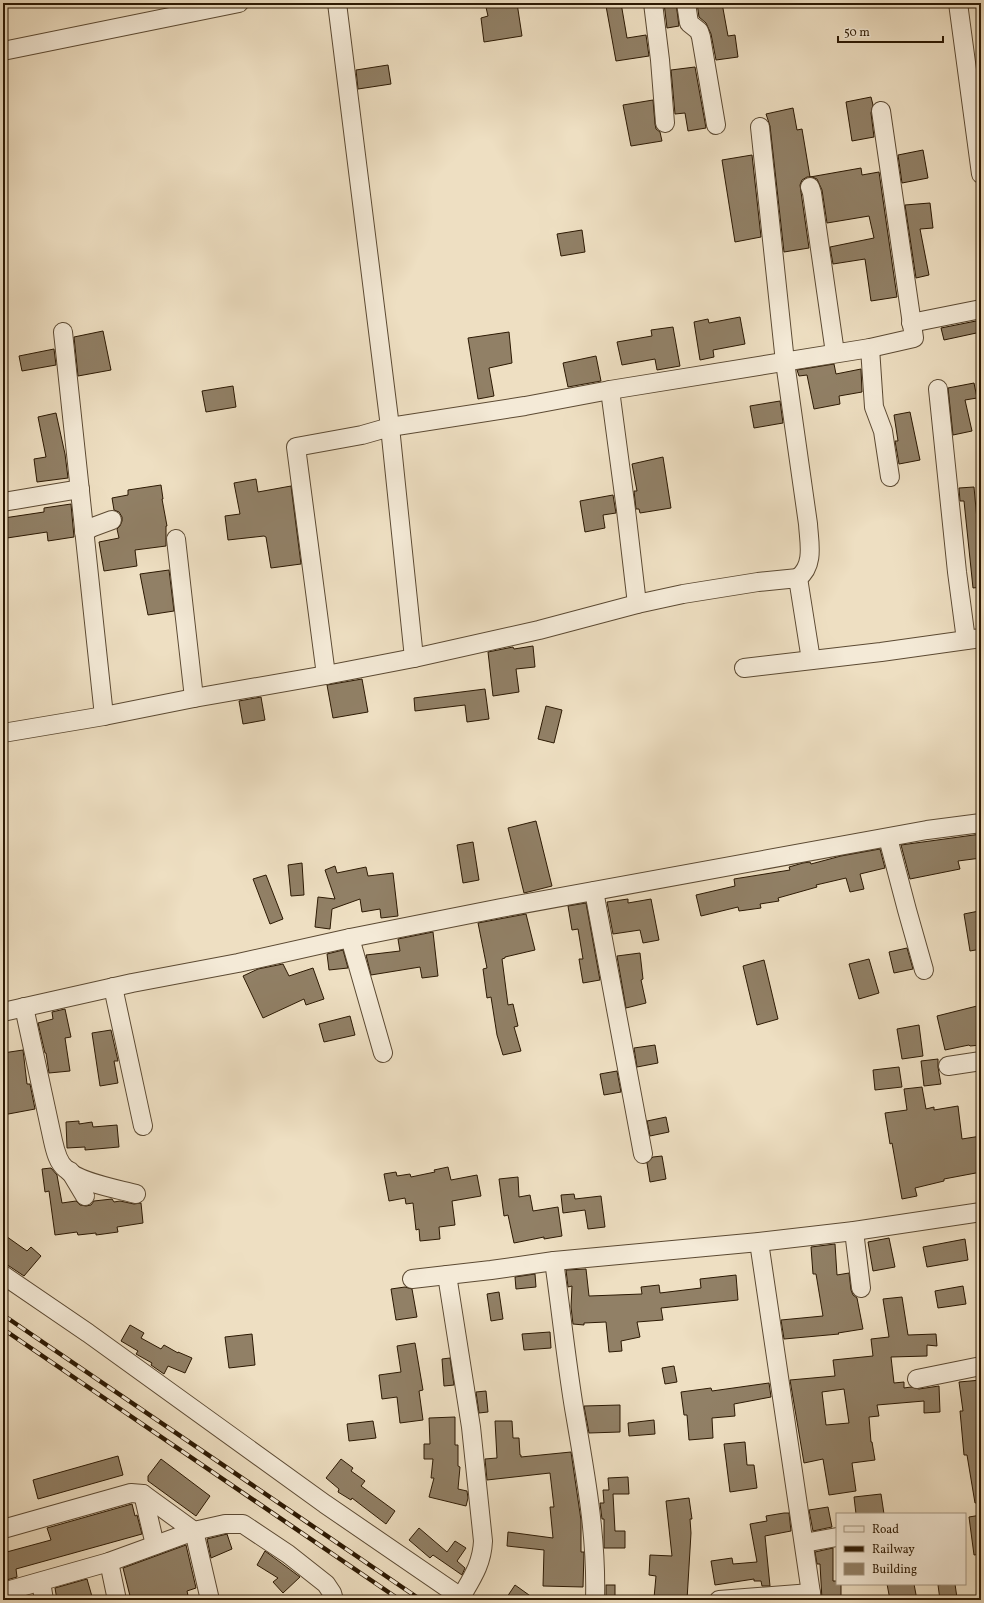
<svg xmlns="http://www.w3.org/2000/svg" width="984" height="1603" viewBox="0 0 984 1603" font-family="Vollkorn,serif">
  <rect width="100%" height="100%" fill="#eedfc2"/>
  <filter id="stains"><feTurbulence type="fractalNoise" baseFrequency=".005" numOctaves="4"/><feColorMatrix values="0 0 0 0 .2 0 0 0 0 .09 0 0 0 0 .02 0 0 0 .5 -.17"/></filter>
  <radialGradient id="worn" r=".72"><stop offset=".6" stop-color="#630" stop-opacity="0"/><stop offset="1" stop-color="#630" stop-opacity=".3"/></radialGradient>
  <g fill="#918066" stroke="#2c1903" fill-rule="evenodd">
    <path d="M485 3H517L522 36 484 42 481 18 488 16Z"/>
    <path d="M621 3 627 38 646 35 649 56 616 61 606 6Z"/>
    <path d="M664 3H676L679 26 667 28Z"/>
    <path d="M697 3H722L728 36 735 35 738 57 716 60 711 34 706 23 699 17Z"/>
    <path d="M388 65 391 84 358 89 356 70Z"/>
    <path d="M695 67 706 128 688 131 685 113 675 114 671 70Z"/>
    <path d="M871 97 873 105 871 113 874 137 852 141 846 102Z"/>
    <path d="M653 100 655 124 656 129 660 132 662 141 631 146 623 105Z"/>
    <path d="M793 108 797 130 802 129 810 177 861 168 862 175 879 172 897 297 871 301 865 259 833 264 830 247 874 238 869 216 827 223 822 190 817 179 812 177H807L802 180 800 185 809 248 784 252 770 126 766 114Z"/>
    <path d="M923 150 928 178 902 183 898 155Z"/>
    <path d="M752 155 761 237 735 242 722 160Z"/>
    <path d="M930 203 933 228 920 229 929 275 916 278 905 205Z"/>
    <path d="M582 230 585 252 561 256 557 234Z"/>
    <path d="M740 317 745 344 713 350 714 357 700 360 694 322 708 319 709 323Z"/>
    <path d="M981 320V332L944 340 941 328Z"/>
    <path d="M673 327 680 366 657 370 655 359 622 365 617 342 652 336 651 330Z"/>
    <path d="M103 331 111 370 78 376 74 337Z"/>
    <path d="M509 332 512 363 489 368 494 396 478 399 468 338Z"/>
    <path d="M54 349 56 365 22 371 19 356Z"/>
    <path d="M596 356 601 381 568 387 563 363Z"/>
    <path d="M834 364 836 374 861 369 862 392 839 396 840 404 814 409 807 375 799 376 797 370Z"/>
    <path d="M974 383 977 398 965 400 972 431 953 435 948 388Z"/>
    <path d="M233 386 236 407 206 412 202 391Z"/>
    <path d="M780 401 783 423 754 428 750 406Z"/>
    <path d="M910 412 920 460 899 464 895 441H898L894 415Z"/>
    <path d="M56 413 65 454 68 478 37 482 34 459 46 457 38 417Z"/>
    <path d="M663 457 671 508 640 513 639 509H636L634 491H637L632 464Z"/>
    <path d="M256 479 258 492 291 486 301 564 271 568 266 537 264 536 228 540 225 516 240 514 234 483Z"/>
    <path d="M161 485 163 499H162L167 526H166V546L135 550 137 566 104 571 99 542 119 538 117 529 120 526 122 521V517L119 512 114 510 112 498 128 495V490Z"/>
    <path d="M974 487 977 520 981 519V587L973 588 964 501H960L959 488Z"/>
    <path d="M613 495 616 513 603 515 605 528 585 532 580 501Z"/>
    <path d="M71 504 74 537 48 541 47 532 7 538 4 518 44 512V508Z"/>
    <path d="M169 570 174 611 148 615 140 574Z"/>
    <path d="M533 646 535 667 516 669 519 692 493 696 488 652 513 647 514 649Z"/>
    <path d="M362 679 368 712 333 718 327 685Z"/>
    <path d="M485 689 489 719 467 722 465 705 415 711 414 698Z"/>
    <path d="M261 697 265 720 243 724 239 701Z"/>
    <path d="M546 706 562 710 554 743 538 739Z"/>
    <path d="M536 821 552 886 524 893 508 828Z"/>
    <path d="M981 834V858L958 861 960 869 910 879 901 845Z"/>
    <path d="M473 842 479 880 463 883 457 845Z"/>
    <path d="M880 849 885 868 860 874 864 889 850 892 846 878 816 885 817 887 778 898 779 901 760 904 761 908 739 911 738 907 701 916 696 895 735 886 734 879 790 870 789 867 803 863 810 862 811 864 841 856Z"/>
    <path d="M302 863 304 895 291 896 288 865Z"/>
    <path d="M335 866 337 873 366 867 368 876 393 873 398 916 381 918 380 909 362 912 360 899 332 909 330 929 315 927 318 897 335 899 325 870Z"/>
    <path d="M266 875 283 919 270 924 253 879Z"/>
    <path d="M628 899V903L651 899 659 940 643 943 640 930 613 934 607 902Z"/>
    <path d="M586 903 600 980 583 983 579 959H583L578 929 572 930 568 906Z"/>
    <path d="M979 911 981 923V949L970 951 964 914Z"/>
    <path d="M526 914 535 950 505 957V958L502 959 508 1005 513 1004 518 1026 514 1027 521 1051 503 1055 497 1035 491 997 487 998 483 969 487 968 478 923Z"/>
    <path d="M433 932 438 976 422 978 420 967 371 975 366 955 400 951 398 939Z"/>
    <path d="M907 948 913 969 894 973 889 952Z"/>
    <path d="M343 950 348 968 329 970 327 954Z"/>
    <path d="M640 953 643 979 641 980 646 1003 626 1008 617 956Z"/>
    <path d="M869 959 879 993 859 999 849 964Z"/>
    <path d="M764 960 778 1019 757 1025 743 966Z"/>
    <path d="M283 964 289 976 313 968 324 999 306 1005 304 999 263 1018 243 976 258 969Z"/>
    <path d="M981 1005V1045L970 1046 969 1045 945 1050 937 1016Z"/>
    <path d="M65 1009 71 1037 65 1038 70 1071 49 1073 46 1053H45L38 1023 53 1019 52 1012Z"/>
    <path d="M350 1016 355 1035 324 1042 319 1024Z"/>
    <path d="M919 1025 923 1056 902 1059 897 1029Z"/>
    <path d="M111 1030 118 1061H114L118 1083 100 1086 92 1033Z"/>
    <path d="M655 1045 658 1063 637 1067 634 1048Z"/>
    <path d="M23 1050 27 1084H30L35 1109 3 1115V1089L6 1088 3 1053Z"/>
    <path d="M938 1059V1067L941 1084 924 1086 921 1061Z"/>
    <path d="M899 1067 902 1087 875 1090 873 1070Z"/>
    <path d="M617 1071 621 1092 604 1095 600 1074Z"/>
    <path d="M922 1087 926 1109 934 1107V1110L958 1106 962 1139 981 1136V1172L944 1179V1181L915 1188 917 1196 902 1199 892 1143 890 1144 885 1113 907 1110 904 1089Z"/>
    <path d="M666 1117 669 1132 650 1136 647 1121Z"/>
    <path d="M79 1121V1124L92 1122 93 1127 117 1125 119 1147 85 1150V1147L67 1148 66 1122Z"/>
    <path d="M662 1156 666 1179 650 1182 647 1163 653 1157Z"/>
    <path d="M448 1167 451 1180 477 1175 481 1196 452 1201 455 1225 439 1227 440 1239 420 1241 419 1229 416 1230 413 1203 406 1204 405 1198 389 1201 384 1174 396 1172 397 1176 410 1174 411 1177 435 1172 434 1170Z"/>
    <path d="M51 1168 57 1175 62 1203 76 1201 80 1205 86 1206 91 1205 94 1201 112 1199 114 1202 120 1201 134 1204 141 1203 143 1223 117 1227 118 1232 96 1235V1233L78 1235 77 1232 55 1235 49 1191 45 1192 42 1169Z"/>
    <path d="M518 1177 519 1197 530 1195 533 1211 558 1207 562 1236 544 1239V1237L514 1243 508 1215 504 1216 499 1179Z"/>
    <path d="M574 1194 575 1199 601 1196 605 1227 588 1229 585 1210 563 1213 561 1195Z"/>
    <path d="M3 1234 27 1251 31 1247 41 1256 24 1276 3 1262Z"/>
    <path d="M889 1238 895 1267 873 1271 868 1242Z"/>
    <path d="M965 1239 968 1260 927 1267 923 1247Z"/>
    <path d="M835 1244 837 1275 849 1273 851 1290 853 1295 857 1298 863 1329 838 1333 839 1334 784 1339 781 1320 823 1316 816 1274H813L811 1247Z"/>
    <path d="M586 1269 589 1296 642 1294 641 1287 659 1285 660 1293 701 1288 700 1279 736 1275 738 1300 661 1308 663 1320 637 1322 640 1337 621 1341 622 1351 609 1352 606 1322 584 1323V1325L573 1324 571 1307 572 1286 568 1287 566 1270Z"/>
    <path d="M535 1274 536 1287 516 1289 515 1277Z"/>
    <path d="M963 1286 966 1304 938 1308 935 1291Z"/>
    <path d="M405 1287 412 1289 417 1317 396 1320 391 1289Z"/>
    <path d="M499 1292 503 1319 491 1321 487 1294Z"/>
    <path d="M902 1297 908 1335 936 1334 937 1346 927 1345V1356L891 1357 894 1383 904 1382V1388L911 1387 919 1389 939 1386 940 1412 924 1413V1401L877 1405 879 1416 869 1417 871 1442H872L875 1460 852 1463 856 1491 829 1495 823 1459 804 1463 790 1380 835 1376 833 1360 873 1356 871 1339 889 1337 883 1299ZM844 1389 849 1423 826 1425 822 1392Z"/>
    <path d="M130 1325 144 1333 141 1338 161 1349 164 1345 178 1353V1352L192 1358 185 1373 168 1366 164 1374 151 1365 152 1363 136 1354 138 1351 121 1341Z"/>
    <path d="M550 1332 551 1348 524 1350 522 1334Z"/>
    <path d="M252 1334 255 1365 229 1368 225 1337Z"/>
    <path d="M415 1343 423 1390 419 1391 423 1420 400 1423 397 1397 382 1399 379 1375 401 1372 397 1346Z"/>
    <path d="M450 1358 454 1385 444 1386 442 1359Z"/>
    <path d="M674 1366 677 1382 665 1384 662 1368Z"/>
    <path d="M981 1380V1425L977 1426 981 1468V1502L975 1503 967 1455H964L960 1411H963L959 1382Z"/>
    <path d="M769 1383 771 1397 734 1404 735 1416 712 1418 713 1438 689 1440 687 1415H684L681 1392 711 1388 712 1391Z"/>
    <path d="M486 1391 488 1412 479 1413 476 1392Z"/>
    <path d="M620 1405V1432L589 1433 584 1406Z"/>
    <path d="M455 1417V1445H458V1466L460 1467 458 1489 467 1491 468 1498 466 1506 429 1497 434 1478H431L433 1459H424V1444H430L429 1418Z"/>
    <path d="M654 1420 655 1434 629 1436 628 1423Z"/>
    <path d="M373 1421 376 1438 349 1441 347 1424Z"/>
    <path d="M495 1421H512L513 1438H519L520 1455H521V1457L571 1452 581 1520V1552H584L583 1587 543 1586 544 1550 507 1546 508 1532 553 1538 550 1507H554L550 1473 487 1480 485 1459 497 1458Z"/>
    <path d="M745 1442 747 1465H754L757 1488 730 1492 724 1444Z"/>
    <path d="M118 1456 123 1475 38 1499 33 1480Z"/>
    <path d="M161 1459 210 1496 196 1516 148 1481V1476Z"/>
    <path d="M341 1459 353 1468 351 1471 365 1481 361 1486 395 1511 386 1524 352 1498 351 1500 338 1492 339 1489 326 1478Z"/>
    <path d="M628 1477 629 1494H613L615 1531H625V1548H604V1519H602L600 1503H604L603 1490H609L608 1478Z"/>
    <path d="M881 1494 884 1514H856L854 1497Z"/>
    <path d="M689 1498 692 1519H690L691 1533 687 1600 654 1598 656 1576 649 1575 650 1555 672 1556 666 1501Z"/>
    <path d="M132 1504 135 1516 137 1515 142 1534 16 1569 17 1577 3 1581V1553L51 1540 47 1528Z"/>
    <path d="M828 1507 832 1527 813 1531 809 1510Z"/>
    <path d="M784 1513H789L791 1531 765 1536 770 1586H762L761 1581H754V1579L715 1585 711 1561 732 1558 733 1564 757 1562 750 1524 767 1521 766 1516Z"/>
    <path d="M981 1515V1554L974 1555 969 1517Z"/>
    <path d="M419 1528 447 1552 455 1541 466 1548 457 1561 465 1568 462 1575 433 1555 430 1558 409 1540Z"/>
    <path d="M227 1534 232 1549 211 1558 207 1539Z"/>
    <path d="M186 1545 196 1588 187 1591 189 1600H131L123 1568Z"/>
    <path d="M833 1548V1581H837V1584H841V1600H822L820 1564H817L815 1552Z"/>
    <path d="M265 1551 300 1577 283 1593 273 1582 278 1578 257 1565Z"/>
    <path d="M87 1579 93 1600H57L55 1588Z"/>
    <path d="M887 1584H914L917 1600H890Z"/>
    <path d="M945 1584H955L957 1598 940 1600 938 1585Z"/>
    <path d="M515 1585 536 1600H505Z"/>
    <rect x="606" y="1585" width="9" height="12"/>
  </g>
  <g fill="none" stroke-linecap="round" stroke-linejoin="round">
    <defs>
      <g id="minor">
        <path d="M337 3 390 427 414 658"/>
        <path d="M653 3 660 60 665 123"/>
        <path d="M686 3 689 23 699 31 701 37 716 125"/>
        <path d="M958 3 981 174"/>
        <path d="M3 51 239 3"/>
        <path d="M760 127 785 362 808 524C809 542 815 565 798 578"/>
        <path d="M810 187 812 193 835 353"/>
        <path d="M911 323 981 309"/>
        <path d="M63 332 104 716"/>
        <path d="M870 348 874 407 883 431 890 477"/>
        <path d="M938 389 957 572 966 640"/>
        <path d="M610 390 626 510 637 604"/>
        <path d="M3 502 80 489"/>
        <path d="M84 532 93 527 112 520"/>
        <path d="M176 539 194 698"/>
        <path d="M744 668 881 652 981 638"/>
        <path d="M326 675 296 447 362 435 390 427 525 406 610 390 870 348 914 338 881 111"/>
        <path d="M3 733 104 716 194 698 326 675 414 658 539 630 637 604 683 594 758 582 798 578 811 660"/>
        <path d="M888 838 907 910 924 970"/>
        <path d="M594 891 643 1154"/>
        <path d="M350 938 383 1053"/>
        <path d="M113 987 143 1126"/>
        <path d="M24 1007 53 1141C55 1150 58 1163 66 1169 78 1182 118 1189 136 1194"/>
        <path d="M3 1012 132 983 238 963 350 938 501 908 927 830 981 823"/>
        <path d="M948 1066 981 1061"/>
        <path d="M70 1171 85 1196"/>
        <path d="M854 1231 861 1288"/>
        <path d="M759 1242 812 1600"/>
        <path d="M554 1261C561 1310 566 1359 574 1408 585 1472 597 1535 595 1600"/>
        <path d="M3 1275 88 1333 325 1504 465 1600"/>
        <path d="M447 1275 471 1427 483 1541C482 1564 472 1578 461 1597"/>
        <path d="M412 1279 491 1270 554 1261 759 1242 854 1231 981 1212"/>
        <path d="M917 1379 981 1366"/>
        <path d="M143 1494 155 1545"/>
        <path d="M3 1529 131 1493 143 1494 194 1531 210 1600"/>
        <path d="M804 1543 837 1537"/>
        <path d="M109 1562 117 1600"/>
        <path d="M41 1582 44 1600"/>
        <path d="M3 1592 109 1562 194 1531 225 1524H243L288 1554 326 1584 332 1593 334 1600"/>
        <path d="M719 1600 811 1593"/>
      </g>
    </defs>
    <use href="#minor" stroke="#5c4a33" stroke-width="20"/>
    <use href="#minor" stroke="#f4ead7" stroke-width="18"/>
    <defs>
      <g id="rail">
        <path d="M3 1315 421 1600"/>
        <path d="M3 1329 400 1600"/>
      </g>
    </defs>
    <use href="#rail" stroke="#2c1903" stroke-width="4.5"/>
    <use href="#rail" stroke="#f4ead7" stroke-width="3" stroke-dasharray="9" stroke-linecap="butt"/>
  </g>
  <rect width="984" height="1603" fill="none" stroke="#eedfc2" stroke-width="16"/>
  <rect x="4" y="4" width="976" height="1595" fill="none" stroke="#2c1903" stroke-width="2"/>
  <rect x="8" y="8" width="968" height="1587" fill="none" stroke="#2c1903"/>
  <rect x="836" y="1513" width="130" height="72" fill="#f4ead7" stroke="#a49682"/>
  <rect x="844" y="1526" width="20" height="6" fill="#f4ead7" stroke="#a49682"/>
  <text x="872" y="1533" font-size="12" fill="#2c1903">Road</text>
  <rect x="844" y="1546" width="20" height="6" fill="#2c1903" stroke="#a49682"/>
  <text x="872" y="1553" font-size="12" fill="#2c1903">Railway</text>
  <rect x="844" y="1563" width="20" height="12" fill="#918066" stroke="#a49682"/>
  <text x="872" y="1573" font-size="12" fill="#2c1903">Building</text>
  <path d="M838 36v6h105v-6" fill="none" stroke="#2c1903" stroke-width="2"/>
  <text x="844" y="36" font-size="12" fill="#2c1903" stroke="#f4ead7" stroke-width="3" paint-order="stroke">50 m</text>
  <rect width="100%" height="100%" filter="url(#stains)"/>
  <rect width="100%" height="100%" fill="url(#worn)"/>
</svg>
